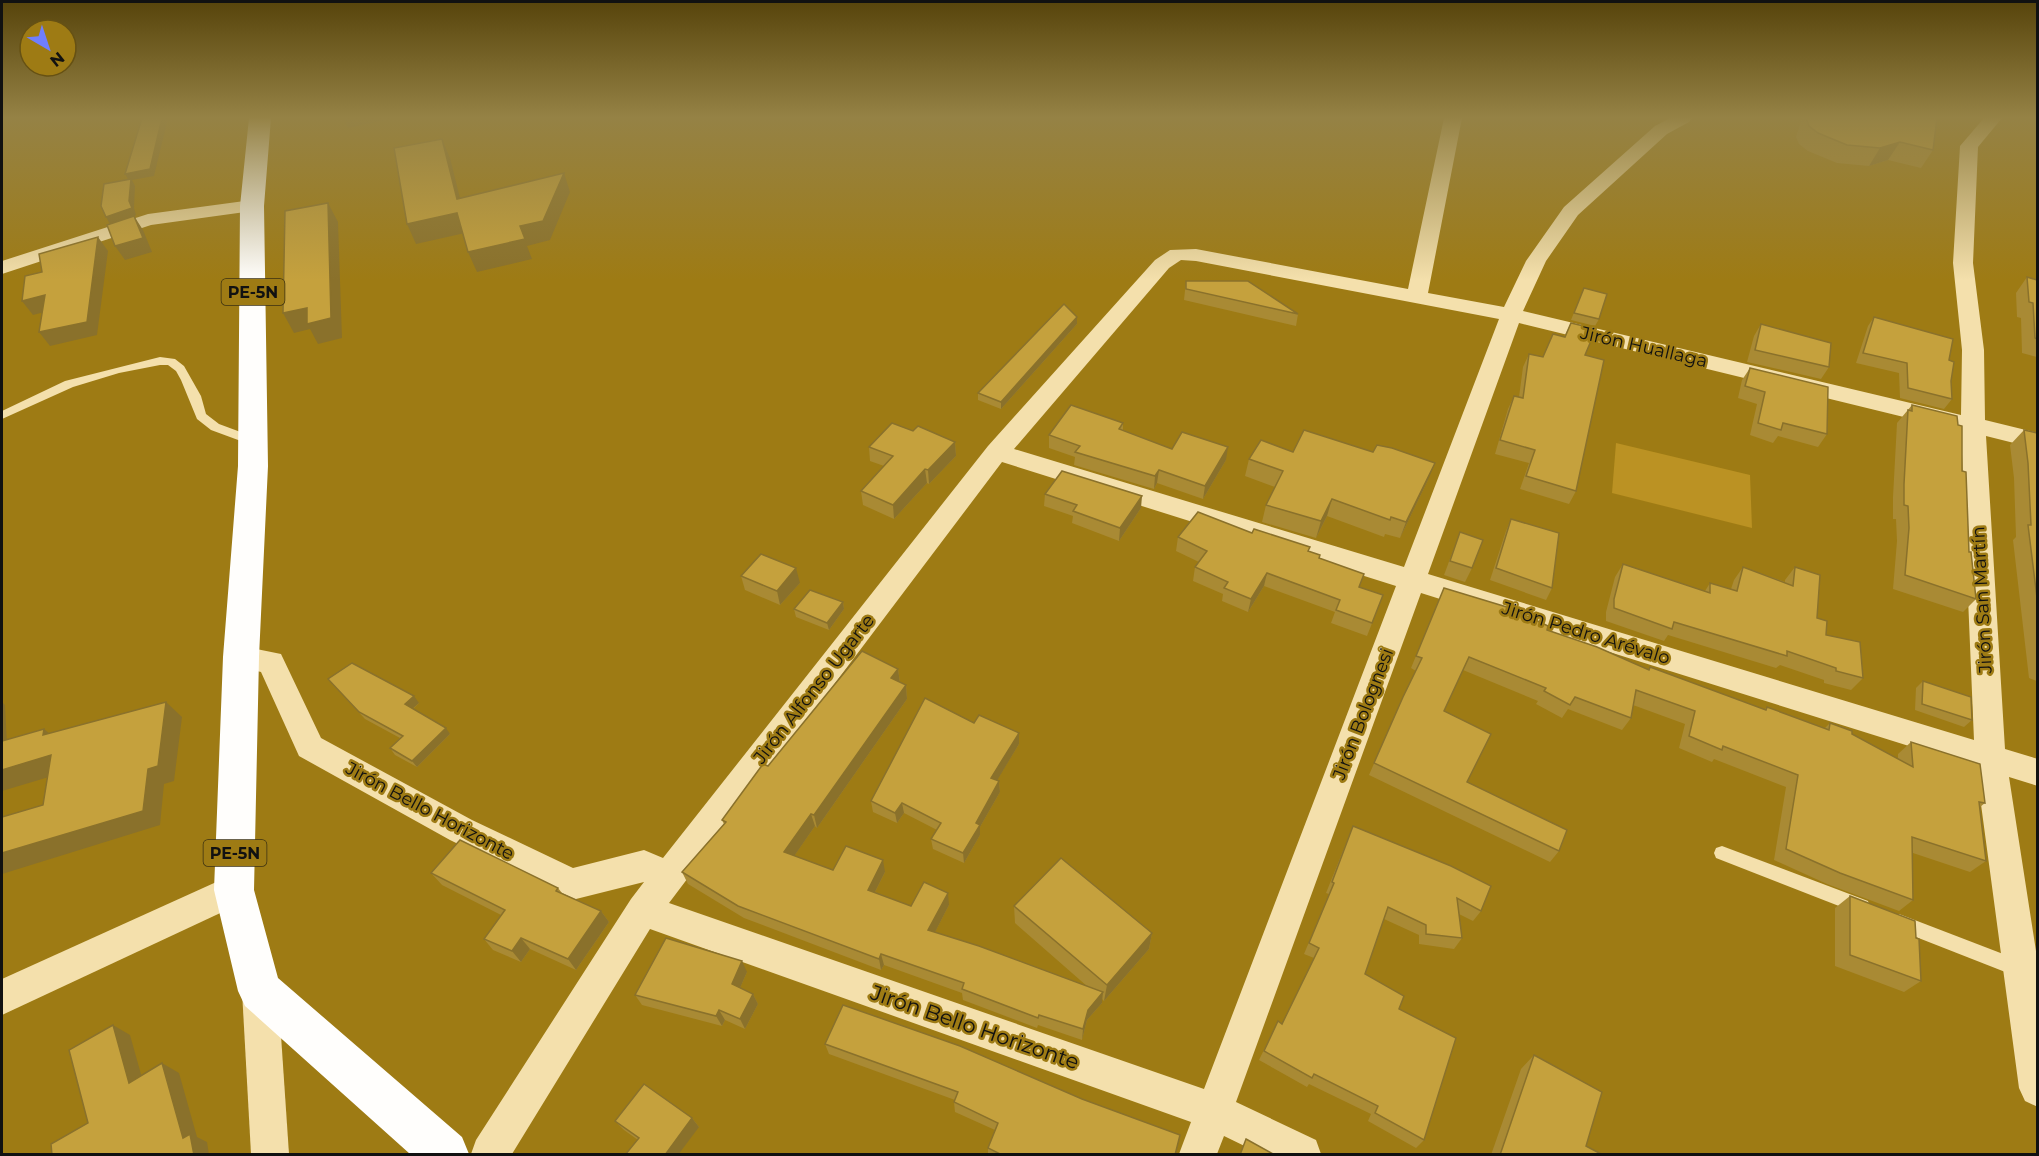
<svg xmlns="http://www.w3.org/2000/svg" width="2039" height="1156" viewBox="0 0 2039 1156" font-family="Montserrat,sans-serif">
  <rect width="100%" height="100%" fill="#9e7b14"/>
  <path fill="#bb9223" d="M1616 443 1750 475 1752 528 1612 493Z"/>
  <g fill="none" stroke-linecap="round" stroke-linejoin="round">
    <g fill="#f4e0ac" fill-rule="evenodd">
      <path d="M160 357 175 359 184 366 201 396 206 414 219 424 257 438 259 441 257 444H249L211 430 197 419 181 380 176 371 168 365H160L119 373 73 387 2 419V411L65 381Z"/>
      <path d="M1722 846 1868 901 1870 907 1868 913 1862 915 1716 858 1714 853 1716 848Z"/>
      <path d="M1899 914 2024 962 2027 968 2024 974 2018 977 1893 928 1890 922 1893 916Z"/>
    </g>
    <g fill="#f4e0ac" fill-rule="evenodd">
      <path d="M1444 118H1462L1428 293 1504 307 1526 261 1564 207 1655 126 1670 118H1692L1689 122 1667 134 1578 215 1546 261 1523 311 1961 415 1962 350 1953 263 1960 146 1984 118H2002L1978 147 1973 263 1984 350 1985 420 2038 433V449L1986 436 2005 749 2038 759V786L2009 777 2038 964V1107L2025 1101 2019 1088 1976 767 1421 593 1236 1102 1316 1140 1321 1154H1261L1224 1136 1217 1154H1179L1191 1122 650 929 512 1154H471L476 1140 631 899 644 882 572 900 450 840 299 756 261 672 231 665 227 657 231 649 241 646 281 654 321 738 472 820 573 868 644 850 663 858 988 446 1155 260 1170 250 1196 249 1408 289ZM1181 260 1196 261 1499 319 1404 567 1014 449 1169 268ZM1519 323 1961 431 1974 740 1428 574ZM1002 462 1396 586 1204 1089 669 903Z"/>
      <path d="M252 200 259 202 262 206 259 210 151 225 2 274V261L148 214Z"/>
      <path d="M234 874 246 879 251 890 246 901 2 1015V979Z"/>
      <path d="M260 973 273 978 278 991 289 1154H251L242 991 247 978Z"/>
    </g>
    <path fill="#fffefc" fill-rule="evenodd" d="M249 118H271L264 206 268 466 259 657 254 890 278 978 462 1137 469 1154H410L245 1006 238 991 214 890 223 657 238 466 240 206Z"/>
  </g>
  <g fill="#a98a34">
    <path d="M1802 118H1937L1933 150 1921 168 1888 160 1869 166 1837 163 1808 151 1799 144 1796 137Z"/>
    <path d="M2027 277 2037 280V357L2022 353 2021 318 2017 317 2016 293Z"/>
    <path d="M1186 281 1298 314 1296 326 1184 300Z"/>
    <path d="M1581 295 1599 319 1595 326 1571 320Z"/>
    <path d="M1077 317V324L1001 409 978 400V393Z"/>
    <path d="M1874 317 1949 360 1952 399 1944 409 1900 398 1899 373 1856 363 1868 326Z"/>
    <path d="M1571 323 1585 355 1576 491 1569 504 1520 489 1529 463 1495 454 1508 409 1514 396 1519 397 1523 367 1529 354 1543 357 1564 337Z"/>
    <path d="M1761 324 1829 367 1821 379 1747 362 1754 336Z"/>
    <path d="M1750 368 1827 434 1818 447 1778 436 1773 443 1750 435 1757 404 1738 398 1742 380Z"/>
    <path d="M1912 405 1962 471 1969 552 1976 599 1963 612 1893 589 1897 541 1896 519H1893V497L1897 423Z"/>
    <path d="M1123 423V430L1172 449 1226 460 1203 499 1157 483 1154 489 1074 465 1075 457 1049 448V435Z"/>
    <path d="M2024 430 2037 433V681L2029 678 2013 540 2016 537 2014 478 2010 445Z"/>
    <path d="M955 442 956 456 929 484 927 483 894 519 863 505 861 491 884 466 870 461 869 447Z"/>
    <path d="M1293 452 1428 480 1400 538 1385 534 1384 537 1327 516 1316 538 1262 522 1266 505 1275 487 1245 476 1249 459Z"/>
    <path d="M1045 494 1141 508 1119 541 1072 523 1073 516 1044 506Z"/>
    <path d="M1511 519 1552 588 1546 600 1490 580 1506 531Z"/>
    <path d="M1460 532 1472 568 1465 582 1444 575Z"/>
    <path d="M1252 533 1309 552 1319 558 1360 588 1383 595 1367 636 1331 623 1335 612 1264 586 1248 612 1222 601 1223 594 1193 581 1195 567 1199 562 1176 551 1178 537Z"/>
    <path d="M1623 564 1705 591 1710 583 1731 589 1734 580 1743 567 1785 582V580L1795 567 1826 635 1863 678 1851 690 1824 683V680L1780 665 1776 668 1668 635 1664 641 1606 621V612L1615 577Z"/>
    <path d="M741 576 800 583 780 605 745 590Z"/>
    <path d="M1444 588 1648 670 1650 667 1764 710 1767 707 1825 728 1830 723 1898 759V754L1911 742 1985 803 1980 807 1986 861 1970 872 1913 853V900L1899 911 1827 884 1774 860 1786 787 1714 759 1712 762 1679 748 1685 724 1633 705 1631 718 1622 730 1568 709 1562 718 1536 704 1538 701 1463 670 1444 711 1467 782 1559 851 1550 862 1369 775 1403 697 1416 671 1411 668Z"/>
    <path d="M843 602 844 609 829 630 796 617 794 609Z"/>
    <path d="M898 669 900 682 906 685 907 699 817 828 815 826 794 856 833 870 885 872 875 892 911 906 949 905 935 932 1088 987 1015 923 1014 906 1152 933 1149 949 1104 1001 1102 999V1003L1087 1020 1082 1040 1038 1025 1037 1028 963 1000 962 993 884 965 881 970 744 918 688 884 682 872 724 824 722 820 768 766Z"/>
    <path d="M328 679 419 703 413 709 450 734 417 767 395 755 390 748 400 738 365 719Z"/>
    <path d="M1923 681 1972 720 1964 727 1915 710 1916 688Z"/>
    <path d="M974 723 1019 744 997 780 999 781 1000 792 980 827V835L964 863 933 849 931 839 937 830 904 813 897 823 873 812 871 801Z"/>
    <path d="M1353 826 1481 911 1473 921 1459 914 1462 938 1454 949 1419 944V935L1384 919 1365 974 1399 1009 1424 1140 1416 1148 1368 1121 1371 1114 1309 1084 1307 1087 1259 1060 1278 1021 1282 1024 1314 958 1304 954 1329 894 1326 893Z"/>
    <path d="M431 873 558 888 562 893 601 911 609 922 576 970 530 949 521 962 493 950 484 939 501 915 442 885Z"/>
    <path d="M1850 896 1916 938 1921 981 1904 992 1835 966V908Z"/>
    <path d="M747 972 740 988 753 994 758 1004 745 1029 725 1020 722 1026 642 1005 635 995Z"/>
    <path d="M825 1044 1175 1155H988V1148L995 1130 955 1112 954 1102 955 1100 829 1054Z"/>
    <path d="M1534 1055 1586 1146 1603 1155H1491L1521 1069Z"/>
    <path d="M692 1118 699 1127 638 1140 624 1130 615 1121Z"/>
  </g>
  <g fill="#8a712b">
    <path d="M162 118H168L154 176 132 180 135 186 134 208 136 215 134 216 143 230 152 252 125 260 115 246 110 224 106 217 129 201V181L125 174Z"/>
    <path d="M343 118H395L348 128Z"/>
    <path d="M442 139 450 158 465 218 457 199Z"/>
    <path d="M1900 142 1888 160 1869 166 1880 148Z"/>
    <path d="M564 173 570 192 550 240 527 246 532 259 477 272 468 252 520 226Z"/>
    <path d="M328 203 338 222 342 338 318 344 310 329 294 333 283 313Z"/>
    <path d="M457 213 465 233 416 244 407 224Z"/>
    <path d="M98 237 108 251 97 335 50 346 39 332Z"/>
    <path d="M45 295 56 309 33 315 22 301Z"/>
    <path d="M1077 317V324L1001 409V402Z"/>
    <path d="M955 442 956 456 929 484 928 470Z"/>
    <path d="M1228 447 1226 460 1203 499 1205 486Z"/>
    <path d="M1435 463 1428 480 1400 538 1406 522Z"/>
    <path d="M925 469 927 483 894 519 893 505Z"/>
    <path d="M1159 470 1157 483 1154 489 1155 476Z"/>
    <path d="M1142 496 1141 508 1119 541 1120 528Z"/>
    <path d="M1332 499 1327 516 1316 538 1321 521Z"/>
    <path d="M796 568 800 583 780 605 777 591Z"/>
    <path d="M1267 573 1264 586 1248 612 1251 599Z"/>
    <path d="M843 602 844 609 829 630 827 623Z"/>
    <path d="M898 669 900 683 891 678Z"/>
    <path d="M906 685 907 699 817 828 814 815Z"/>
    <path d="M414 696 419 703 410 711 405 704Z"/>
    <path d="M2 702 5 705 7 745 2 747Z"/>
    <path d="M166 702 182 717 174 781 164 784 160 825 2 874V853L148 769Z"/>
    <path d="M446 728 450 734 417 767 412 761Z"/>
    <path d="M44 729 62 744 43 735Z"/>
    <path d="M1019 733V744L992 789 991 778Z"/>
    <path d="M51 755 69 771 2 791V770Z"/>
    <path d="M999 781 1000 792 980 827V835L964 863 963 853 976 823Z"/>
    <path d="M902 803 904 813 897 823 895 813Z"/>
    <path d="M811 814 815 826 788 865 784 852Z"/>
    <path d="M883 860 885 872 870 902 868 890Z"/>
    <path d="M948 893 949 905 930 942 928 930Z"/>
    <path d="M601 911 609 922 576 970 568 959Z"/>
    <path d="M1152 933 1149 949 1104 1001 1107 985Z"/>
    <path d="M521 938 530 949 521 962 512 951Z"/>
    <path d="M881 954 884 965 881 970 879 959Z"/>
    <path d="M742 961 747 972 737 995 732 984Z"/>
    <path d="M1103 992 1102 1003 1087 1020 1082 1040 1083 1029 1088 1010Z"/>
    <path d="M753 994 758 1004 745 1029 740 1019Z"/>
    <path d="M719 1010 725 1020 722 1026 716 1016Z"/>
    <path d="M113 1025 130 1035 146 1092 129 1083Z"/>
    <path d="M162 1063 179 1073 197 1137 207 1142 209 1155H194L183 1138Z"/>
    <path d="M692 1118 699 1127 678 1155H665Z"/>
  </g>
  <g fill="#c5a13d" stroke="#8a712b" stroke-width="1.5">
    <path d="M142 118H162L150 169 125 174Z"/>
    <path d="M1806 118H1937L1933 150 1900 142 1880 148 1847 145 1818 133 1809 126Z"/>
    <path d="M442 139 457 199 564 173 543 221 520 226 525 239 468 252 457 213 407 224 394 148Z"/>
    <path d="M131 179 129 201 132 208 106 217 101 206 104 184Z"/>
    <path d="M328 203 331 318 307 324V308L283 313 285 211Z"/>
    <path d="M134 216 143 238 115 246 107 225Z"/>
    <path d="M98 237 87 322 39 332 45 295 22 301 25 276 42 272 39 254Z"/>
    <path d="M2027 277 2037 280V339L2035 338 2033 303 2029 302Z"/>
    <path d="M1186 281H1248L1298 314 1186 289Z"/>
    <path d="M1584 288 1607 294 1599 319 1574 313Z"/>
    <path d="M1064 304 1077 317 1001 402 978 393Z"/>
    <path d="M1874 317 1953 339 1949 360 1954 362 1951 381 1952 399 1908 388 1907 363 1863 353Z"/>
    <path d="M1571 323 1596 329 1585 355 1604 360 1576 491 1526 476 1535 450 1500 440 1514 396 1523 398 1529 354 1543 357 1553 334 1565 337Z"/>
    <path d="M1761 324 1831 343 1829 367 1755 350Z"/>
    <path d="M1750 368 1828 387 1827 434 1783 423 1781 430 1758 423 1765 392 1745 386Z"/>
    <path d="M1071 405 1123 423 1119 429 1172 449 1182 432 1228 447 1205 486 1159 470 1155 476 1075 452 1080 446 1049 435Z"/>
    <path d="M1912 405 1957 416 1958 425 1962 426V471L1966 472 1969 552H1971L1976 599 1905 575 1909 528 1908 506 1904 505V484L1908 410 1912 411Z"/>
    <path d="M892 423 913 431 918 426 955 442 928 470 925 469 893 505 861 491 893 456 869 447Z"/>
    <path d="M1304 430 1373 452 1377 445 1392 448 1435 463 1406 522 1391 517 1390 520 1332 499 1321 521 1266 505 1283 471 1249 459 1261 440 1293 452Z"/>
    <path d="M2024 430 2037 433V598L2028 525H2031L2028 463Z"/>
    <path d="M1062 471 1142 496 1120 528 1073 511 1077 505 1045 494Z"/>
    <path d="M1198 512 1252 533 1254 529 1310 547 1308 551 1320 555 1319 558 1364 574 1359 587 1383 595 1372 623 1336 610 1340 600 1267 573 1251 599 1224 588 1228 582 1195 567 1207 551 1178 537Z"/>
    <path d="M1511 519 1559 533 1552 588 1496 568Z"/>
    <path d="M1460 532 1483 540 1472 568 1450 561Z"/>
    <path d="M761 554 796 568 777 591 741 576Z"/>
    <path d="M1623 564 1710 593V583L1737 591 1743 567 1793 586 1795 567 1820 575 1817 618 1827 621 1826 635 1860 642 1863 678 1836 671V668L1787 651V656L1674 622 1672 629 1614 608V599Z"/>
    <path d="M1444 588 1510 608 1548 626 1547 630 1597 647 1649 670 1650 667 1766 710 1767 707 1829 730 1830 723 1852 731V734L1913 767 1911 742 1980 764 1985 803 1979 802 1986 861 1912 837 1913 900 1840 873 1786 849 1798 775 1723 746 1722 750 1689 736 1695 711 1636 690 1631 718 1575 697 1570 705 1544 691 1546 688 1469 657 1444 711 1491 734 1467 782 1567 830 1559 851 1374 763 1403 697 1422 658 1416 656Z"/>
    <path d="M810 590 843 602 827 623 794 609Z"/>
    <path d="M862 651 898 669 891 678 906 685 814 815 811 814 784 852 833 870 846 846 883 860 868 890 911 906 924 882 948 893 928 930 979 946 1103 992 1088 1010 1083 1029 1039 1015 1038 1018 962 989 964 983 881 954 879 959 738 906 682 872 726 822 722 820 763 764 768 766Z"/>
    <path d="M352 663 414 696 405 704 446 728 412 761 390 748 403 736 359 712 328 679Z"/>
    <path d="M1923 681 1971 697 1972 720 1922 704Z"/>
    <path d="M925 698 974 723 979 715 1019 733 991 778 999 781 976 823 980 825 963 853 931 839 941 823 902 803 895 813 871 801Z"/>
    <path d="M166 702 158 766 148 769 143 811 2 853V817L43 805 51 755 2 770V741L44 729 43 735Z"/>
    <path d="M1353 826 1451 866 1491 886 1481 911 1457 898 1462 938 1426 934V925L1388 907 1365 974 1404 996 1399 1009 1456 1038 1424 1140 1375 1113 1378 1106 1314 1074 1312 1078 1264 1051 1278 1021 1282 1024 1319 948 1309 943 1334 883 1332 882Z"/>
    <path d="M460 840 558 888 556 891 601 911 568 959 521 938 512 951 484 939 505 910 431 873Z"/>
    <path d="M1061 858 1152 933 1107 985 1014 906Z"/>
    <path d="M1850 896 1915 921 1916 938 1919 939 1921 981 1850 955Z"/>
    <path d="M666 938 742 961 732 984 753 994 740 1019 719 1010 716 1016 635 995Z"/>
    <path d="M843 1005 960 1046 1082 1099 1180 1135 1175 1155H1002L988 1148 998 1123 954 1102 958 1092 825 1044Z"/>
    <path d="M113 1025 129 1083 162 1063 183 1138 190 1134 194 1155H52L51 1144 88 1123 69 1050Z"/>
    <path d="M1534 1055 1602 1092 1586 1146 1603 1155H1500Z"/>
    <path d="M644 1084 692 1118 665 1155H625L639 1138 615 1121Z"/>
    <path d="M1246 1139 1275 1155H1240Z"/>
  </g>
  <linearGradient id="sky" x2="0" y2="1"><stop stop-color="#57440b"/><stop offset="0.42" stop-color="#958245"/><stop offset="1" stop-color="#958245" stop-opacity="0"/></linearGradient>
  <rect width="2039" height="280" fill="url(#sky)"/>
  <g text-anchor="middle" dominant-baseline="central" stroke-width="5" stroke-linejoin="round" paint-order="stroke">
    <g fill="#9e7b14" stroke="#3b3112" stroke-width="1.5">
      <rect x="221.5" y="279" width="63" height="26" rx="4.5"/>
      <rect x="203.5" y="840" width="63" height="26" rx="4.5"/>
    </g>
    <g font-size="16" font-weight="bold" fill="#111">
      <text x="253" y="292">PE-5N</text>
      <text x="235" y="853">PE-5N</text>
    </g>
    <g font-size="18" fill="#111" stroke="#9e7b14">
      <text transform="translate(1644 347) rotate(13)">Jirón Huallaga</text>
      <text transform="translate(1982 600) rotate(-93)">Jirón San Martín</text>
      <text transform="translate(1586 633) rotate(17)">Jirón Pedro Arévalo</text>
      <text transform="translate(814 689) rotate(-52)">Jirón Alfonso Ugarte</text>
      <text transform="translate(1363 714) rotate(-69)">Jirón Bolognesi</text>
      <text transform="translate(430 811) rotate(28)">Jirón Bello Horizonte</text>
    </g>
    <g font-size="21" fill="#111" stroke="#9e7b14">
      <text transform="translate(975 1027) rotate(19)">Jirón Bello Horizonte</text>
    </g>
  </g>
  <rect width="2039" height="1156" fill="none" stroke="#111111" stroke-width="6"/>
  <g transform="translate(48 48) rotate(141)"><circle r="28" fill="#9e7b14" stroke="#665113" stroke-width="1.5"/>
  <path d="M0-4.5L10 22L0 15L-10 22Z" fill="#6f7eff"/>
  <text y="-9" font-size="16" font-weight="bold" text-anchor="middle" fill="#111111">N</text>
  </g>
</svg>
